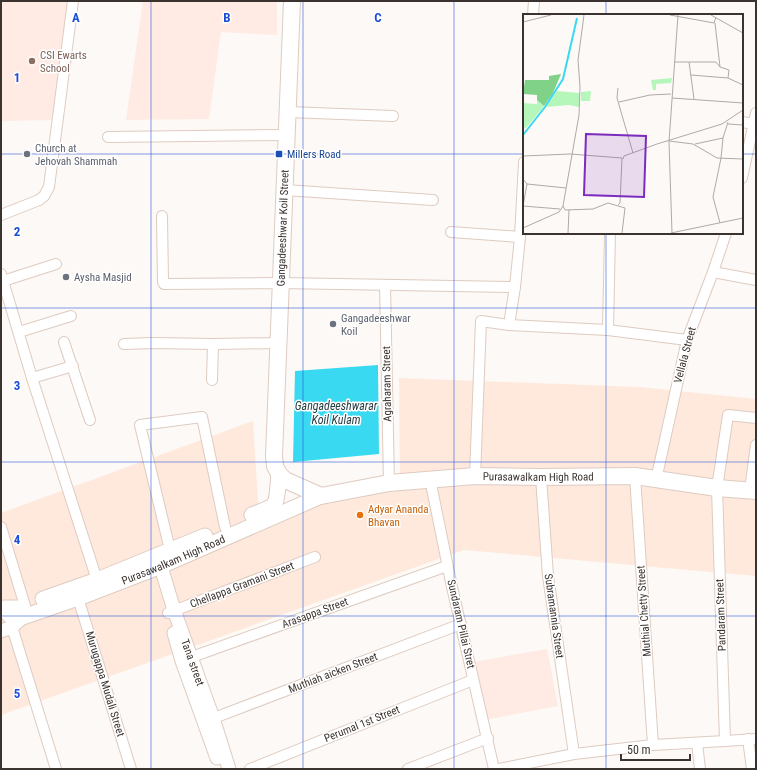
<svg xmlns="http://www.w3.org/2000/svg" width="757" height="770" viewBox="0 0 757 770" font-family="'Roboto Condensed',sans-serif">
  <rect width="100%" height="100%" fill="#fdf9f6"/>
  <path fill="#ffe9dd" d="M399 378 640 387 756 399V576L464 550 1 715V513L253 421 259 517 400 487Z"/>
  <g fill="#ffebe4">
    <path d="M1 1H69L58 120 1 121Z"/>
    <path d="M143 1H277V35L221 32 209 119 126 120Z"/>
    <path d="M547 649 558 706 485 720 473 662Z"/>
  </g>
  <path fill="#39daf1" d="M378 365 379 454 293 462 295 371Z"/>
  <g fill="none" stroke-linecap="round" stroke-linejoin="round">
    <defs>
      <g id="minor">
        <path d="M533 15 534 1"/>
        <path d="M288 112 393 116"/>
        <path d="M742 122 754 124"/>
        <path d="M108 137 287 135"/>
        <path d="M742 178 756 113"/>
        <path d="M285 190 433 200"/>
        <path d="M1 215 39 200 44 196 49 187 73 1"/>
        <path d="M162 216 163 282 164 284 281 283 515 287"/>
        <path d="M451 232 520 237"/>
        <path d="M713 272 756 280"/>
        <path d="M1 274 32 378 97 580"/>
        <path d="M3 281 56 264"/>
        <path d="M385 285 389 483"/>
        <path d="M509 325 515 287 520 237 524 162"/>
        <path d="M608 330 610 233"/>
        <path d="M19 332 71 316"/>
        <path d="M64 342 90 420"/>
        <path d="M124 344 152 343 213 344 279 343"/>
        <path d="M32 378 73 366"/>
        <path d="M212 380 213 344"/>
        <path d="M475 476 481 321 509 325 608 330 687 340"/>
        <path d="M635 476 653 745"/>
        <path d="M541 477 548 576 574 754"/>
        <path d="M430 479 452 587 494 769"/>
        <path d="M656 480 687 340 713 272 726 233"/>
        <path d="M750 490 756 445"/>
        <path d="M1 527 25 606"/>
        <path d="M170 550 140 425 202 417 225 527"/>
        <path d="M78 598 131 769"/>
        <path d="M168 613 315 557"/>
        <path d="M12 627 56 769"/>
        <path d="M186 659 447 566"/>
        <path d="M206 721 461 624"/>
        <path d="M748 739 752 769"/>
        <path d="M725 741 717 488 728 415 756 418"/>
        <path d="M697 743 700 769"/>
        <path d="M250 769 473 680"/>
        <path d="M408 769 488 738"/>
        <path d="M499 769 574 754 653 745 725 741 756 739"/>
      </g>
      <g id="tertiary">
        <path id="s1" d="M158 557 174 610 213 718 229 769"/>
        <path d="M1 609 4 607H20"/>
        <path d="M1 631 12 627 23 617"/>
        <path d="M174 633 182 661 217 758"/>
      </g>
      <g id="secondary">
        <path d="M252 515C259 512 271 509 275 503 278 497 278 481 279 474"/>
        <path d="M43 599 97 580 205 536"/>
        <path id="s2" d="M9 615 23 617 78 598 161 566 321 496"/>
      </g>
      <g id="primary">
        <path id="s3" d="M292 1 274 456 275 466 279 474 285 480 292 483 321 496 389 483 475 476 541 477 635 476 717 488 756 491"/>
      </g>
    </defs>
    <use href="#minor" stroke="#decbc0" stroke-width="12"/>
    <use href="#tertiary" stroke="#decbc0" stroke-width="15"/>
    <use href="#secondary" stroke="#decbc0" stroke-width="17"/>
    <use href="#primary" stroke="#decbc0" stroke-width="18"/>
    <use href="#minor" stroke="#fff" stroke-width="10"/>
    <use href="#tertiary" stroke="#fff" stroke-width="13"/>
    <use href="#secondary" stroke="#fff" stroke-width="15"/>
    <use href="#primary" stroke="#fff" stroke-width="16"/>
  </g>
  <path fill="none" stroke="#1d4ed8" stroke-width="1" stroke-opacity="0.55" d="M151 1V769M303 1V769M454 1V769M606 1V15M1 154H524M742 154H756M606 233V769M1 308H756M1 462H756M1 616H756"/>
  <circle fill="#8d6e63" stroke="#fff" stroke-width="1.5" cx="32" cy="61" r="4"/>
  <g fill="#6b7280" stroke="#fff" stroke-width="1.5">
    <circle cx="27" cy="154" r="4"/>
    <circle cx="66" cy="277" r="4"/>
    <circle cx="333" cy="324" r="4"/>
  </g>
  <rect fill="#1a4fb4" stroke="#fff" stroke-width="1.5" x="275" y="150" width="8" height="8" rx="2"/>
  <circle fill="#e8710a" stroke="#fff" stroke-width="1.5" cx="360" cy="515" r="4"/>
  <g text-anchor="middle" dominant-baseline="central" stroke-width="3" stroke-linejoin="round" paint-order="stroke">
    <g font-size="11" fill="#785e54" stroke="#fff" text-anchor="start">
      <text x="40" y="55">CSI Ewarts<tspan x="40" dy="13">School</tspan></text>
    </g>
    <g font-size="11" fill="#5b616d" stroke="#fff" text-anchor="start">
      <text x="35" y="148">Church at<tspan x="35" dy="13">Jehovah Shammah</tspan></text>
      <text x="74" y="277">Aysha Masjid</text>
      <text x="341" y="318">Gangadeeshwar<tspan x="341" dy="13">Koil</tspan></text>
    </g>
    <g font-size="11" fill="#164399" stroke="#fff" text-anchor="start">
      <text x="287" y="154">Millers Road</text>
    </g>
    <g font-size="11" fill="#3b332f" stroke="#fff">
      <text transform="translate(283 228) rotate(-88)">Gangadeeshwar Koil Street</text>
      <text transform="translate(685 355) rotate(-75)">Vellala Street</text>
      <text transform="translate(387 384) rotate(-91)">Agraharam Street</text>
      <text stroke="none"><textPath href="#s3" startOffset="741">Purasawalkam High Road</textPath></text>
      <text stroke="none"><textPath href="#s2" startOffset="175">Purasawalkam High Road</textPath></text>
      <text transform="translate(242 585) rotate(-21)">Chellappa Gramani Street</text>
      <text transform="translate(644 611) rotate(-94)">Muthial Chetty Street</text>
      <text transform="translate(315 613) rotate(-20)">Arasappa Street</text>
      <text transform="translate(721 615) rotate(-92)">Pandaram Street</text>
      <text transform="translate(554 616) rotate(82)">Subramannia Street</text>
      <text transform="translate(461 624) rotate(77)">Sundaram Pillai Stret</text>
      <text stroke="none"><textPath href="#s1" startOffset="111">Tana street</textPath></text>
      <text transform="translate(333 673) rotate(-21)">Muthiah aicken Street</text>
      <text transform="translate(105 684) rotate(73)">Murugappa Mudali Street</text>
      <text transform="translate(362 724) rotate(-22)">Perumal 1st Street</text>
    </g>
    <g font-size="11" fill="#c56008" stroke="#fff" text-anchor="start">
      <text x="368" y="509">Adyar Ananda<tspan x="368" dy="13">Bhavan</tspan></text>
    </g>
    <g font-size="12" font-style="italic" fill="#253e43" stroke="#fff">
      <text x="336" y="406">Gangadeeshwarar<tspan x="336" dy="14">Koil Kulam</tspan></text>
    </g>
  </g>
  <g transform="translate(523 14)">
    <rect width="220" height="220" fill="#fdf9f6"/>
    <path d="M149 64 148 69 133 70V76H130L128 66ZM34 77 57 79 56 93 46 91 23 93ZM68 77 67 87H58V78ZM14 86 21 92 3 114 0 113V89L14 90Z" fill="#b5f7bb"/>
    <path d="M38 60 30 79 21 92 14 86V81L0 80 2 66H26V62Z" fill="#80d289"/>
    <path fill="none" stroke="#39daf1" stroke-width="2" d="M0 121 22 93 40 65 54 4"/>
    <path fill="none" stroke="#afaaa6" stroke-width="1" d="M147 1 191 9 193 3M188 1 220 19M0 8 28 1M192 9 197 53 206 56 205 64M151 48H193L197 53M166 48 171 85M168 61 205 64 220 71M95 74 94 84 110 139M149 84 220 89M96 88 127 81 148 80M205 110 220 111M146 127 170 130 194 144 220 145M172 130 200 124M0 142 47 140 99 144 97 189 95 191M198 144 200 124 205 108M100 145 101 142 134 130 199 110 220 96M0 165 4 170 0 192M4 170 43 174M0 192 37 195M40 192 42 196 70 195 85 189 102 194M197 209 190 183 198 144M0 214 36 198 40 192 56 101 57 73 55 46 61 1M45 219 46 196M99 219 102 194M148 219 220 204M149 219 146 128 155 1"/>
    <path fill="#7b2cbf" fill-opacity="0.15" stroke="#7b2cbf" stroke-width="2" d="M63 120 123 122 121 183 61 181Z"/>
    <rect width="220" height="220" fill="none" stroke="#3b332f" stroke-width="2"/>
  </g>
  <g font-size="13" text-anchor="middle" font-weight="bold" fill="#1d4ed8" stroke="#fff" stroke-width="3" stroke-linejoin="round" paint-order="stroke">
    <text x="76" y="22">A</text>
    <text x="227" y="22">B</text>
    <text x="378" y="22">C</text>
    <text x="17" y="82">1</text>
    <text x="17" y="236">2</text>
    <text x="17" y="390">3</text>
    <text x="17" y="544">4</text>
    <text x="17" y="698">5</text>
  </g>
  <rect width="757" height="770" fill="none" stroke="#3b332f" stroke-width="4"/>
  <path d="M621 754v6h69v-6" fill="none" stroke="#3b332f" stroke-width="2"/>
  <text x="627" y="754" font-size="12" fill="#3b332f" stroke="#ffffff" stroke-width="3" paint-order="stroke">50 m</text>
</svg>
